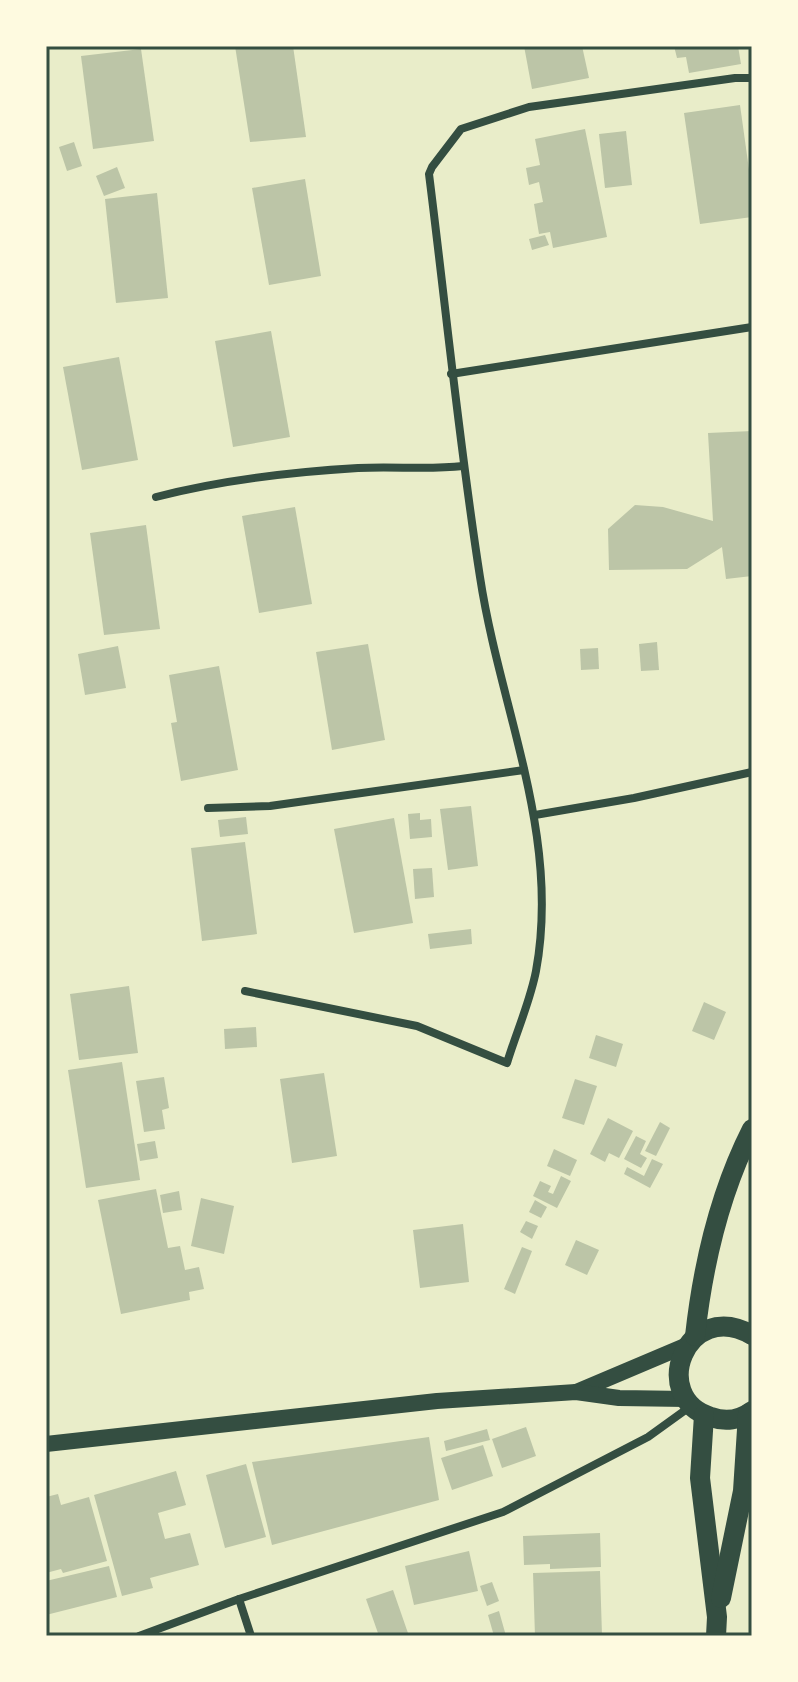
<svg xmlns="http://www.w3.org/2000/svg" width="798" height="1682" viewBox="0 0 798 1682" font-family="'Varela Round',sans-serif">
  <rect width="100%" height="100%" fill="#e9edc9"/>
  <g fill="#bcc5a7">
    <path d="M235 46H293L306 137 250 142Z"/>
    <path d="M524 46H582L589 78 532 89Z"/>
    <path d="M674 46H738L741 64 689 73 686 57 677 58Z"/>
    <path d="M141 49 154 141 93 149 81 56Z"/>
    <path d="M740 105 752 191V217L700 224 684 113Z"/>
    <path d="M585 129 607 237 553 248 550 232 539 234 534 204 543 202 539 182 529 185 526 168 540 165 535 139Z"/>
    <path d="M626 131 632 185 605 188 599 134Z"/>
    <path d="M74 142 82 166 67 171 59 147Z"/>
    <path d="M117 167 125 188 104 196 96 176Z"/>
    <path d="M305 179 321 276 269 285 252 188Z"/>
    <path d="M157 193 168 298 116 303 105 199Z"/>
    <path d="M545 235 549 245 532 250 529 239Z"/>
    <path d="M271 331 290 437 233 447 215 341Z"/>
    <path d="M119 357 138 460 82 470 63 367Z"/>
    <path d="M752 431V576L726 579 722 547 687 569 609 570 608 529 635 505 663 507 713 521 708 433Z"/>
    <path d="M295 507 312 604 259 613 242 516Z"/>
    <path d="M146 525 160 629 104 635 90 533Z"/>
    <path d="M657 642 659 670 641 671 639 644Z"/>
    <path d="M368 644 385 740 332 750 316 652Z"/>
    <path d="M118 646 126 688 85 695 78 654Z"/>
    <path d="M598 648 599 669 581 670 580 649Z"/>
    <path d="M219 666 238 770 181 781 171 723 177 722 169 675Z"/>
    <path d="M471 806 478 866 448 870 440 809Z"/>
    <path d="M420 813V820L431 819 432 837 410 839 408 814Z"/>
    <path d="M246 817 248 834 220 837 218 820Z"/>
    <path d="M394 818 413 923 354 933 334 829Z"/>
    <path d="M245 842 257 934 202 941 191 848Z"/>
    <path d="M432 868 434 897 415 899 413 869Z"/>
    <path d="M471 929 472 944 430 949 428 934Z"/>
    <path d="M129 986 138 1053 79 1060 70 994Z"/>
    <path d="M704 1002 726 1012 714 1040 692 1031Z"/>
    <path d="M256 1027 257 1047 225 1049 224 1029Z"/>
    <path d="M596 1035 623 1044 616 1067 589 1058Z"/>
    <path d="M122 1062 140 1180 86 1188 68 1070Z"/>
    <path d="M324 1073 337 1156 292 1163 280 1079Z"/>
    <path d="M164 1077 169 1108 162 1110 165 1129 144 1132 136 1081Z"/>
    <path d="M575 1079 597 1086 584 1125 562 1118Z"/>
    <path d="M608 1118 633 1131 619 1158 609 1153 605 1162 590 1154Z"/>
    <path d="M660 1122 670 1128 656 1156 645 1151Z"/>
    <path d="M636 1136 646 1141 640 1154 647 1158 641 1168 624 1159Z"/>
    <path d="M155 1141 158 1158 140 1161 137 1144Z"/>
    <path d="M554 1149 577 1160 570 1176 547 1166Z"/>
    <path d="M652 1159 663 1164 650 1188 624 1174 627 1167 644 1176Z"/>
    <path d="M561 1176 571 1181 557 1208 533 1196 540 1181 551 1186 548 1192 553 1194Z"/>
    <path d="M156 1189 168 1248 180 1246 185 1270 199 1267 204 1289 189 1292 190 1300 121 1314 98 1200Z"/>
    <path d="M179 1191 182 1210 163 1213 160 1195Z"/>
    <path d="M201 1198 234 1206 224 1254 191 1246Z"/>
    <path d="M535 1200 547 1207 541 1218 529 1212Z"/>
    <path d="M526 1221 538 1226 532 1239 520 1232Z"/>
    <path d="M463 1224 469 1282 420 1288 413 1230Z"/>
    <path d="M576 1240 599 1250 587 1275 565 1265Z"/>
    <path d="M522 1247 532 1251 515 1294 504 1289Z"/>
    <path d="M526 1427 536 1456 502 1468 492 1439Z"/>
    <path d="M487 1429 490 1440 446 1451 444 1441Z"/>
    <path d="M429 1437 439 1500 272 1545 252 1462Z"/>
    <path d="M483 1445 493 1476 452 1490 441 1458Z"/>
    <path d="M246 1464 266 1537 225 1548 206 1475Z"/>
    <path d="M176 1471 186 1505 158 1513 165 1539 190 1533 199 1565 150 1578 153 1588 122 1596 94 1495Z"/>
    <path d="M58 1494 61 1505 89 1497 107 1561 63 1573 61 1569 46 1573V1497Z"/>
    <path d="M600 1533 601 1567 550 1569V1564L524 1565 523 1536Z"/>
    <path d="M469 1551 478 1591 414 1605 405 1566Z"/>
    <path d="M109 1566 117 1597 46 1615V1581Z"/>
    <path d="M600 1571 602 1636H535L533 1573Z"/>
    <path d="M492 1582 499 1601 487 1606 480 1586Z"/>
    <path d="M393 1590 409 1636H379L366 1599Z"/>
    <path d="M499 1611 506 1636H494L488 1615Z"/>
  </g>
  <g fill="none" stroke-linecap="round" stroke-linejoin="round">
    <g stroke="#344e41" stroke-width="8">
      <path d="M451 374 752 327"/>
      <path d="M156 497C221 480 291 472 358 468 394 466 428 470 463 466"/>
      <path d="M208 808 270 806 524 770"/>
      <path d="M535 815 634 798 752 772"/>
      <path d="M245 991 417 1026 507 1063C516 1033 530 1002 536 971 561 835 500 709 480 577 459 443 446 309 429 174L432 167 461 129 529 107 735 78H752"/>
      <path d="M239 1599 251 1636"/>
      <path d="M139 1636 239 1599 503 1512 648 1437 691 1406"/>
    </g>
    <g stroke="#344e41" stroke-width="16">
      <path d="M576 1392 687 1345"/>
      <path d="M46 1444 437 1401 576 1392 619 1398 686 1399"/>
    </g>
    <g stroke="#344e41" stroke-width="20">
      <path d="M752 1335C686 1297 648 1398 711 1417 725 1422 740 1420 752 1411"/>
      <path d="M695 1336C703 1264 719 1194 752 1129"/>
      <path d="M704 1415 700 1478 717 1617 716 1636"/>
      <path d="M721 1598 743 1491 748 1414"/>
    </g>
  </g>
  <rect width="798" height="1682" fill="none" stroke="#fefae0" stroke-width="96"/>
  <rect x="48" y="48" width="702" height="1586" fill="none" stroke="#344e41" stroke-width="3"/>
</svg>
